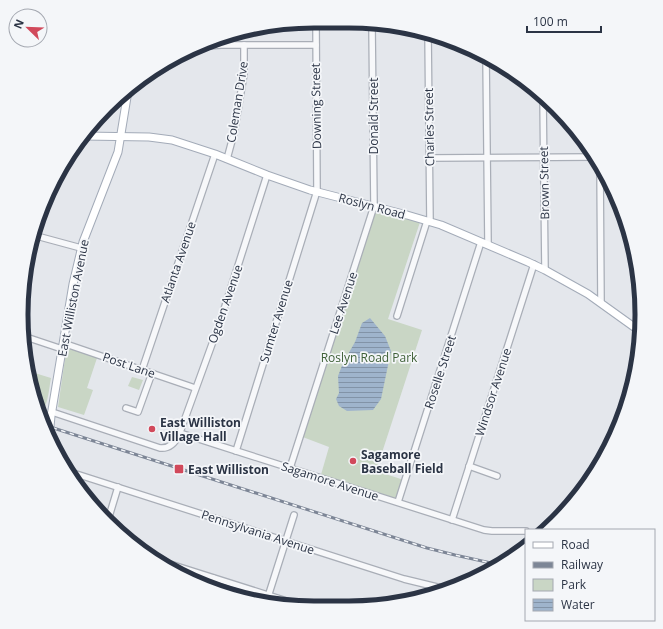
<svg xmlns="http://www.w3.org/2000/svg" width="663" height="629" viewBox="0 0 663 629" font-family="'Open Sans',sans-serif">
  <defs>
    <pattern id="water-rules" width="6" height="5" patternUnits="userSpaceOnUse"><rect width="6" height="5" fill="#9fb4cc"/><path d="M0 2.5h6" fill="none" stroke="#8293a7"/></pattern>
  </defs>
  <rect width="100%" height="100%" fill="#e4e7ec"/>
  <g fill="#c9d6c5">
    <path d="M374 206 421 219 388 319 422 330 376 471 404 480 398 502 320 478 329 447 300 436Z"/>
    <path d="M67 345 98 355 87 388 93 390 84 415 58 407Z"/>
    <path d="M28 371 51 378C49 388 48 409 39 415L37 409Z"/>
    <path d="M132 377 143 380 139 390 128 386Z"/>
  </g>
  <path fill="url(#water-rules)" d="M370 318 385 336 391 351 381 399 373 410 347 411 339 406 336 399 339 393 338 376 343 363 355 342 362 323Z"/>
  <g fill="none" stroke-linecap="round" stroke-linejoin="round">
    <defs>
      <g id="minor">
        <path d="M428 32 430 222"/>
        <path d="M201 49 208 46 221 45H316"/>
        <path d="M486 56 488 244"/>
        <path d="M543 97 545 270"/>
        <path d="M430 158 595 157"/>
        <path d="M227 159 234 133 244 74V45"/>
        <path d="M600 163 601 303"/>
        <path d="M33 235 81 248"/>
        <path d="M397 316 427 221"/>
        <path d="M23 336 62 349"/>
        <path d="M63 343 195 388"/>
        <path d="M142 370 215 154"/>
        <path d="M126 408 138 412 152 373"/>
        <path d="M52 412 160 448C169 449 175 443 179 435L220 322 267 175"/>
        <path d="M180 433 484 530 492 531H526"/>
        <path d="M236 451 317 191 316 21"/>
        <path d="M469 466 497 476"/>
        <path d="M290 468 374 206 372 26"/>
        <path d="M67 471 404 579 437 587 451 589"/>
        <path d="M398 502 481 242"/>
        <path d="M108 520 118 487"/>
        <path d="M452 520 534 264"/>
        <path d="M151 558 293 603"/>
        <path d="M210 588 213 578"/>
        <path d="M266 603 294 515"/>
      </g>
      <g id="major">
        <path d="M83 136 149 137 172 140 215 154 267 175 310 190 407 215 441 225 528 262 545 270 588 294 641 332"/>
        <path d="M49 437 51 416 73 284 83 242 118 152 128 91"/>
      </g>
    </defs>
    <use href="#minor" stroke="#a9aeb7" stroke-width="8"/>
    <use href="#major" stroke="#a3abb8" stroke-width="9"/>
    <use href="#minor" stroke="#f7f8fa" stroke-width="5.5"/>
    <use href="#major" stroke="#fff" stroke-width="7"/>
    <defs>
      <path id="rail" d="M44 425 427 548 455 555 500 565"/>
    </defs>
    <use href="#rail" stroke="#7d8696" stroke-width="3"/>
    <use href="#rail" stroke="#f4f6f9" stroke-width="1.5" stroke-dasharray="4.5" stroke-linecap="butt"/>
  </g>
  <g fill="#d1495b" stroke="#f4f6f9" stroke-width="1.5">
    <circle cx="152" cy="429" r="4"/>
    <circle cx="353" cy="461" r="4"/>
    <rect x="174" y="464" width="10" height="10" rx="2"/>
  </g>
  <g text-anchor="middle" dominant-baseline="central" stroke-width="3.5" stroke-linejoin="round" paint-order="stroke">
    <g font-size="12" fill="#2b3445" stroke="#f4f6f9">
      <text transform="translate(237 102) rotate(-81)">Coleman Drive</text>
      <text transform="translate(316 106) rotate(-91)">Downing Street</text>
      <text transform="translate(373 116) rotate(-90)">Donald Street</text>
      <text transform="translate(429 127) rotate(-91)">Charles Street</text>
      <text transform="translate(544 183) rotate(-91)">Brown Street</text>
      <text transform="translate(372 206) rotate(15)">Roslyn Road</text>
      <text transform="translate(178 262) rotate(-71)">Atlanta Avenue</text>
      <text transform="translate(73 298) rotate(-79)">East Williston Avenue</text>
      <text transform="translate(343 303) rotate(-72)">Lee Avenue</text>
      <text transform="translate(225 304) rotate(-71)">Ogden Avenue</text>
      <text transform="translate(276 321) rotate(-73)">Sumter Avenue</text>
      <text transform="translate(129 365) rotate(19)">Post Lane</text>
      <text transform="translate(440 372) rotate(-72)">Roselle Street</text>
      <text transform="translate(493 392) rotate(-72)">Windsor Avenue</text>
      <text transform="translate(330 481) rotate(18)">Sagamore Avenue</text>
      <text transform="translate(258 532) rotate(18)">Pennsylvania Avenue</text>
    </g>
    <g font-size="12" fill="#3f6138" stroke="#f4f6f9">
      <text x="369" y="357">Roslyn Road Park</text>
    </g>
    <g font-size="12" font-weight="bold" fill="#2b3445" stroke="#f4f6f9" text-anchor="start">
      <text x="160" y="422">East Williston<tspan x="160" dy="14">Village Hall</tspan></text>
      <text x="361" y="454">Sagamore<tspan x="361" dy="14">Baseball Field</tspan></text>
      <text x="188" y="469">East Williston</text>
    </g>
  </g>
  <path d="M0 0H663V629H0ZM314 28H349A286 286 0 0 1 635 314V315A286 286 0 0 1 349 601H314A286 286 0 0 1 28 315V314A286 286 0 0 1 314 28Z" fill="#f4f6f9" fill-rule="evenodd"/>
  <path fill="none" stroke="#2b3445" stroke-width="5" d="M314 28H349A286 286 0 0 1 635 314V315A286 286 0 0 1 349 601H314A286 286 0 0 1 28 315V314A286 286 0 0 1 314 28Z"/>
  <rect x="525" y="529" width="130" height="92" fill="#f4f6f9" stroke="#a4a8b1"/>
  <rect x="533" y="542" width="20" height="6" fill="#ffffff" stroke="#a4a8b1"/>
  <text x="561" y="549" font-size="12" fill="#2b3445">Road</text>
  <rect x="533" y="562" width="20" height="6" fill="#7d8696" stroke="#a4a8b1"/>
  <text x="561" y="569" font-size="12" fill="#2b3445">Railway</text>
  <rect x="533" y="579" width="20" height="12" fill="#c9d6c5" stroke="#a4a8b1"/>
  <text x="561" y="589" font-size="12" fill="#2b3445">Park</text>
  <rect x="533" y="599" width="20" height="12" fill="url(#water-rules)" stroke="#a4a8b1"/>
  <text x="561" y="609" font-size="12" fill="#2b3445">Water</text>
  <g transform="translate(28 28) rotate(293)"><circle r="19" fill="#f4f6f9" stroke="#a4a8b1"/>
  <path d="M0-3L7 15L0 10L-7 15Z" fill="#d1495b"/>
  <text y="-6" font-size="11" font-weight="bold" text-anchor="middle" fill="#2b3445">N</text>
  </g>
  <path d="M527 26v6h74v-6" fill="none" stroke="#2b3445" stroke-width="2"/>
  <text x="533" y="26" font-size="12" fill="#2b3445" stroke="#f4f6f9" stroke-width="3" paint-order="stroke">100 m</text>
</svg>
